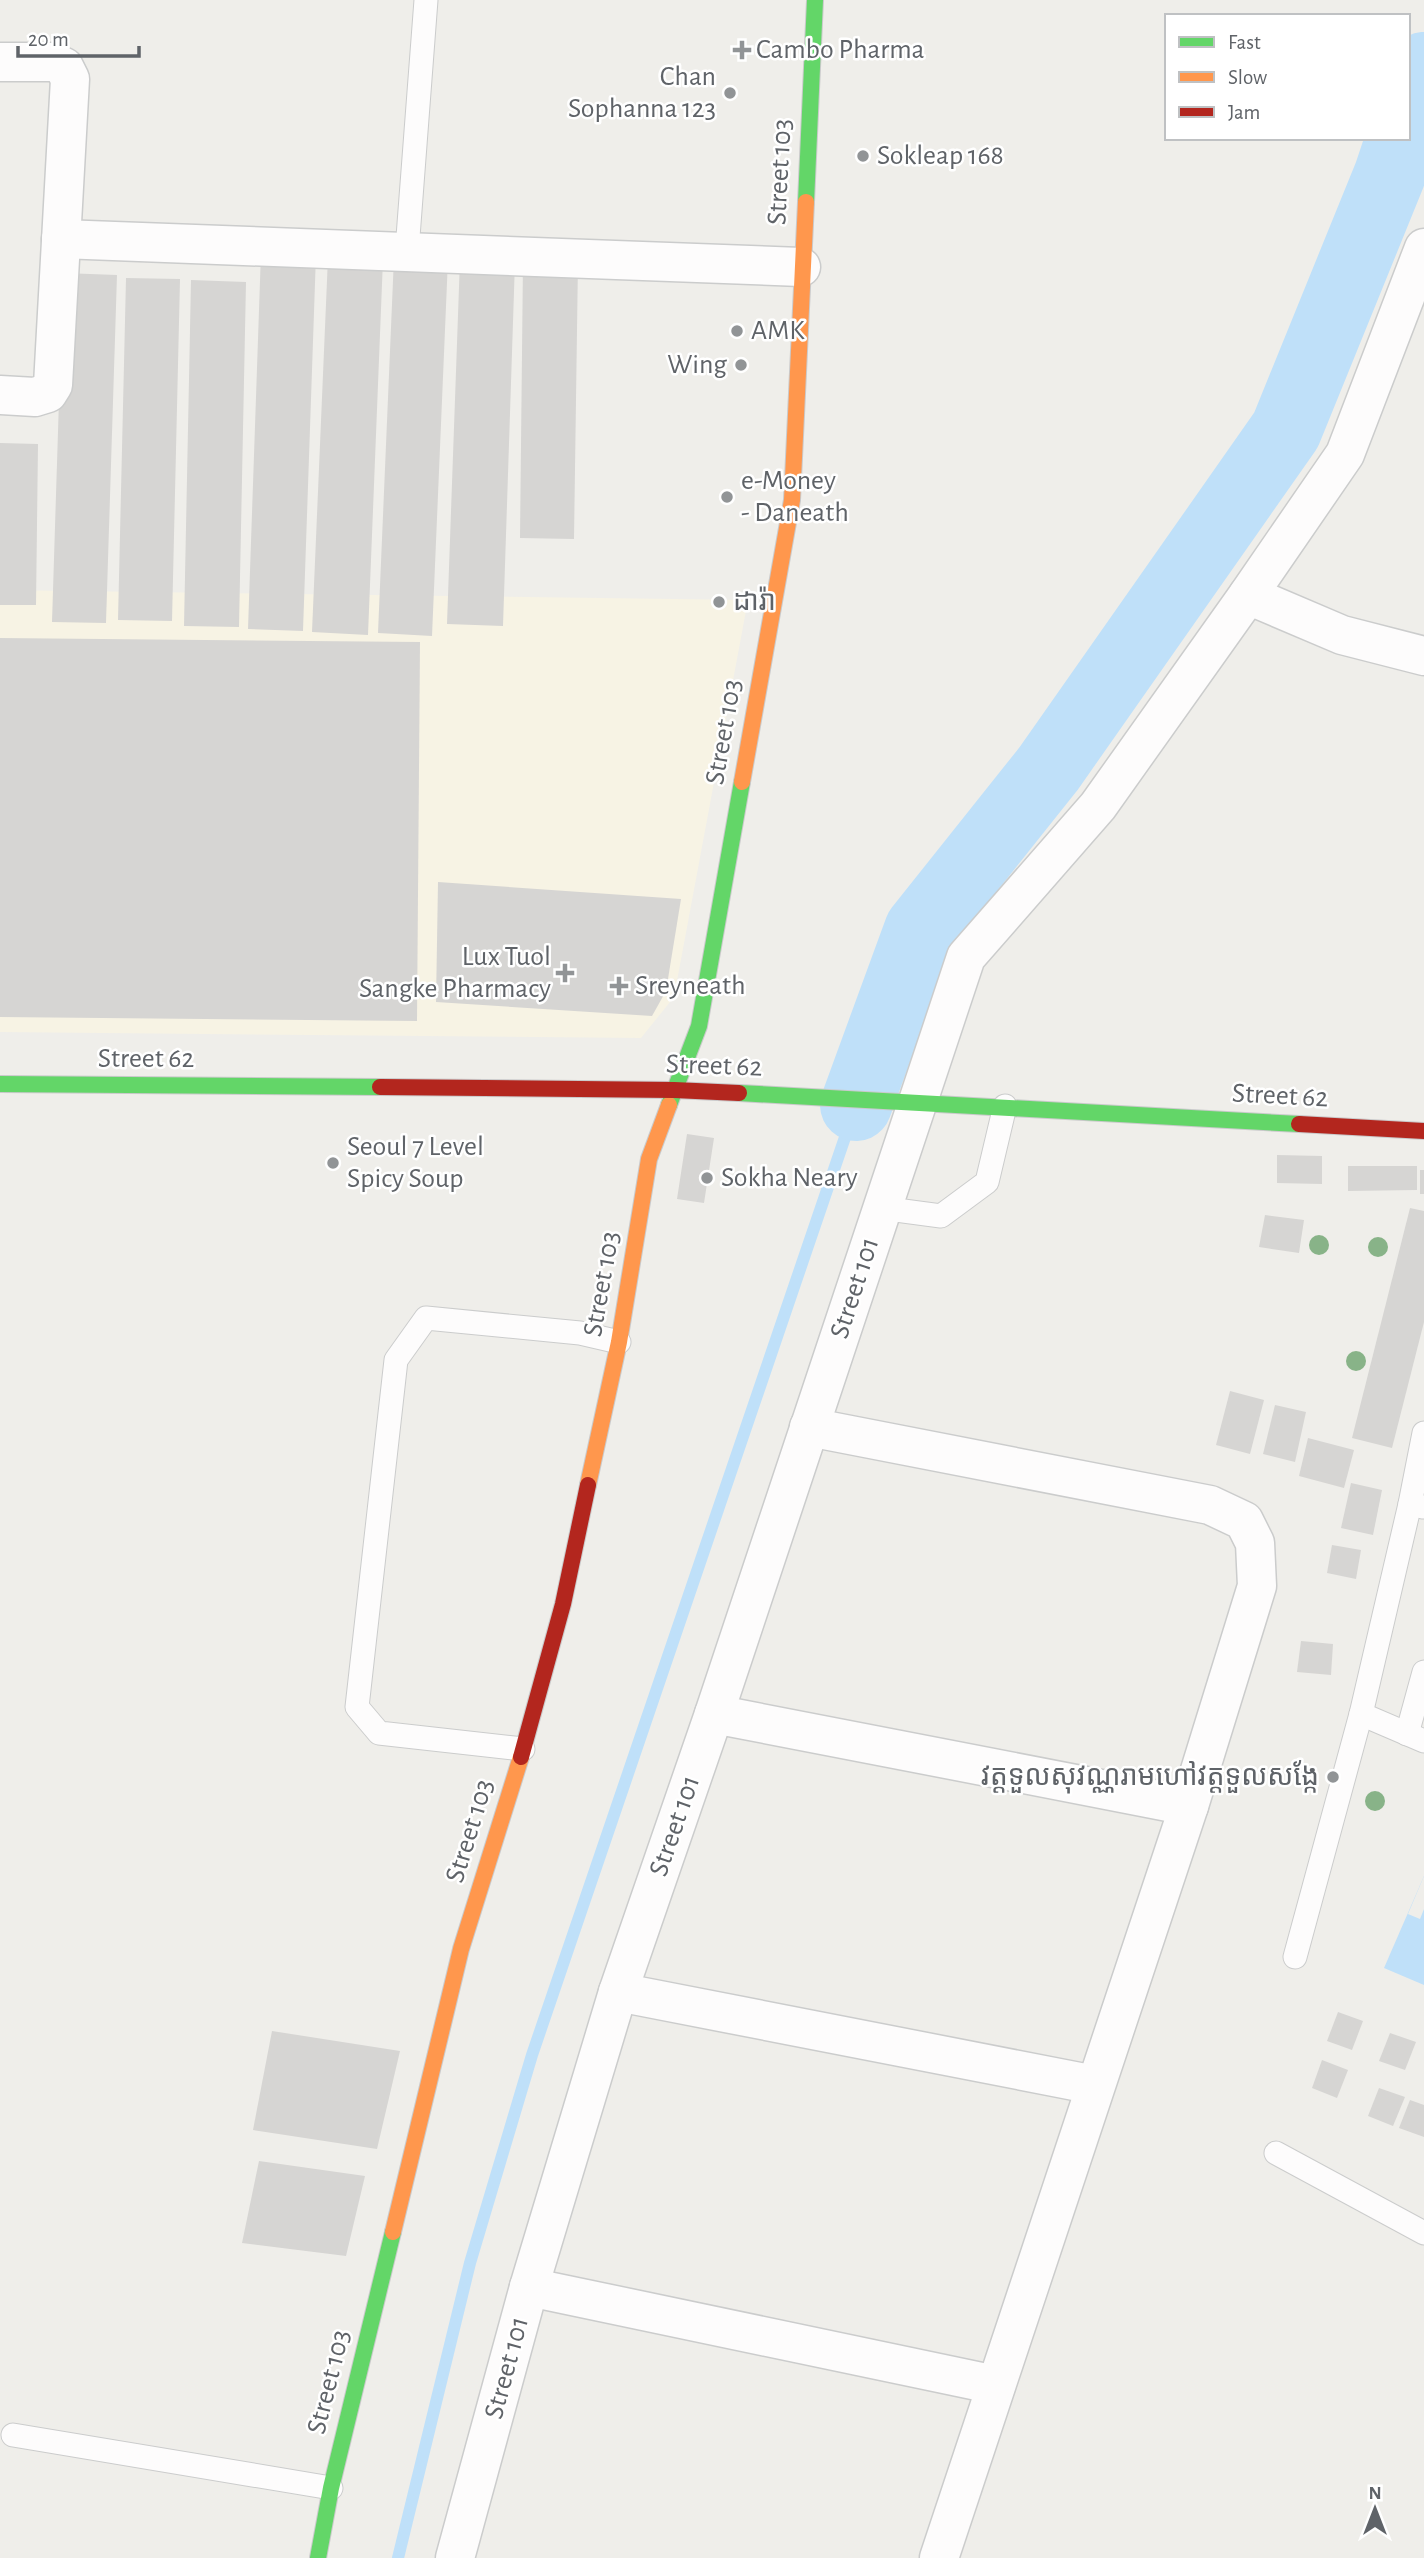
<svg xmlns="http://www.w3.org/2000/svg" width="1424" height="2558" viewBox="0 0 1424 2558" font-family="'Alegreya Sans','Noto Sans Khmer',sans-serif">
  <rect width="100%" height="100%" fill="#efeeea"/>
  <path fill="#f7f3e4" d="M0 590 748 600 674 997 641 1038 0 1032Z"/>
  <path fill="#bfe0f9" d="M1424 1876V1985L1384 1968Z"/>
  <path fill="#efeeea" d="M1424 1876V1909L1420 1919 1408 1914Z"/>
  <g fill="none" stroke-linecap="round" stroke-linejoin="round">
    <path stroke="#bfe0f9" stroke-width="12" d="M398 2558 470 2263 532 2055 856 1105"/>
    <g stroke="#bfe0f9" stroke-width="72">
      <path d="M1408 117 1424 68"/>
      <path d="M856 1105 920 930 1049 768 1286 430 1390 174 1402 138"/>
    </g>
  </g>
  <g fill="#d6d5d3">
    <path d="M261 252 316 254 303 631 248 629Z"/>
    <path d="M328 257 383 259 368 635 312 632Z"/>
    <path d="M394 257 448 259 432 636 378 633Z"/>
    <path d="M460 259 515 261 503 626 447 624Z"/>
    <path d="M523 261H578L574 539 520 538Z"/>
    <path d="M63 273 117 275 106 623 52 622Z"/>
    <path d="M126 278 180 279 172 621 118 620Z"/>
    <path d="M191 280 246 282 239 627 184 626Z"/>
    <path d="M0 443 38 444 36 605H0Z"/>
    <path d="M0 638 420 642 417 1021 0 1017Z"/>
    <path d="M438 882 681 899 666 991 652 1016 436 1002Z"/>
    <path d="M687 1134 714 1138 704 1203 677 1199Z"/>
    <path d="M1277 1155 1322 1156V1184L1277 1183Z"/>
    <path d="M1348 1166H1417V1190L1348 1191Z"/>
    <rect x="1420" y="1170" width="4" height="24"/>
    <path d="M1410 1208 1424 1211V1322L1392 1448 1352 1438Z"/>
    <path d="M1265 1215 1304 1220 1299 1253 1259 1247Z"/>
    <path d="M1230 1391 1264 1400 1250 1454 1216 1445Z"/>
    <path d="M1275 1405 1306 1412 1295 1462 1263 1454Z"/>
    <path d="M1308 1438 1354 1450 1344 1488 1299 1476Z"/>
    <path d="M1351 1483 1382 1490 1373 1535 1341 1528Z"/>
    <path d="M1332 1545 1361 1550 1356 1579 1327 1573Z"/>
    <path d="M1301 1641 1333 1644 1331 1675 1297 1672Z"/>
    <path d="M1338 2012 1363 2021 1352 2050 1327 2041Z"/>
    <path d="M272 2031 400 2051 377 2149 253 2130Z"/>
    <path d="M1390 2033 1416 2042 1405 2070 1379 2061Z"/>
    <path d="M1322 2060 1348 2070 1337 2098 1312 2088Z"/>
    <path d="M1379 2088 1405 2097 1393 2126 1368 2116Z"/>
    <path d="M1410 2100 1424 2105V2137L1399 2128Z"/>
    <path d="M259 2161 365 2176 346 2256 242 2243Z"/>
  </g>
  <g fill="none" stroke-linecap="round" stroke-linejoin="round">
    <defs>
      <g id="lane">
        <path d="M407 250 426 0"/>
        <path d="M881 1208 941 1216 987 1182 1005 1106"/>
        <path d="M1423 1507 1410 1504 1424 1433"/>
        <path d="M1361 1714 1424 1741"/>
        <path d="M1407 1734 1424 1672"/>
        <path d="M523 1749 379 1733 357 1707 396 1360 426 1318 580 1333 619 1342"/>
        <path d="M1295 1957 1361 1714 1410 1504"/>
        <path d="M1276 2153 1424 2233"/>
        <path d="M13 2435 331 2488"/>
      </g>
      <g id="street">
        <path d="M0 62H54L64 67 70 79 53 385 48 393 35 397 0 395"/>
        <path d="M61 239 801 267"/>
        <path d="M1248 595 1342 635 1424 656"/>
        <path d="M809 1427 1210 1505 1244 1521 1255 1543 1257 1586 1189 1806 939 2558"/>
        <path d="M714 1714 1189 1806"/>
        <path d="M618 1992 1095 2085"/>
        <path d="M529 2287 996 2385"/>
        <path d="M455 2558 529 2287 618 1992 714 1714 966 957 1098 806 1248 595 1345 454 1424 248"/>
      </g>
      <g id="fast">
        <path d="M806 202 815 0"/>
        <path d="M0 1084 380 1087"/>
        <path d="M739 1093 1299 1124"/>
        <path d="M669 1105 699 1026 742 782"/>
        <path d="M318 2558 331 2488 393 2232"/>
      </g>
      <g id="slow">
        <path d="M742 782 792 500 806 202"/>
        <path d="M588 1485 619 1342 649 1159 669 1105"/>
        <path d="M393 2232 461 1949 521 1757"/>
      </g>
      <g id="jam">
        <path d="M380 1087 674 1090 739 1093"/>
        <path d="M1299 1124 1424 1131"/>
        <path d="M521 1757 563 1604 588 1485"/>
      </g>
    </defs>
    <use href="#lane" stroke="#cbcccc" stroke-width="25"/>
    <use href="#street" stroke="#cbcccc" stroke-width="41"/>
    <use href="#fast" stroke="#cacacb" stroke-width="18"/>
    <use href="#slow" stroke="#cacacb" stroke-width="18"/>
    <use href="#jam" stroke="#cacacb" stroke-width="18"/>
    <use href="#lane" stroke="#fdfcfc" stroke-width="23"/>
    <use href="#street" stroke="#fdfcfc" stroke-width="38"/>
    <use href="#fast" stroke="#63d668" stroke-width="16"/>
    <use href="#slow" stroke="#ff974d" stroke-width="16"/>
    <use href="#jam" stroke="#b3261e" stroke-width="16"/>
  </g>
  <g fill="#88b388">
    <circle cx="1319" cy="1245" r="10"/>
    <circle cx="1378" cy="1247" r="10"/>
    <circle cx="1356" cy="1361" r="10"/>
    <circle cx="1375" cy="1801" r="10"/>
  </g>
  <g fill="#919496" stroke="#fff" stroke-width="2.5">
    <path d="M738.5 39.5h7v7h7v7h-7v7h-7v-7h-7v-7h7z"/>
    <circle cx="730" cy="93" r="7"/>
    <circle cx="863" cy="156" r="7"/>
    <circle cx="737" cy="331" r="7"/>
    <circle cx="741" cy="365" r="7"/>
    <circle cx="727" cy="497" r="7"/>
    <circle cx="719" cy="602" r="7"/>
    <path d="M561.5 962.5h7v7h7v7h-7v7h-7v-7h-7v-7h7z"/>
    <path d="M615.5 975.5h7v7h7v7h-7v7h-7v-7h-7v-7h7z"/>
    <circle cx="333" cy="1163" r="7"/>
    <circle cx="707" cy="1178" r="7"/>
    <circle cx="1333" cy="1777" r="7"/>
  </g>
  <g text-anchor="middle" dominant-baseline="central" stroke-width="5" stroke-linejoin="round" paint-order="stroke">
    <g font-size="28" fill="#5f6368" stroke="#fff" text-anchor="start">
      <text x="756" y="50">Cambo Pharma</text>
      <text x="716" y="77" text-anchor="end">Chan<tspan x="716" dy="32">Sophanna 123</tspan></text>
      <text x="877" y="156">Sokleap 168</text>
      <text x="751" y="331">AMK</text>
      <text x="727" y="365" text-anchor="end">Wing</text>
      <text x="741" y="481">e-Money<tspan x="741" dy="32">- Daneath</tspan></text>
      <text x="733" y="602">ដារ៉ា</text>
      <text x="551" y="957" text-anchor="end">Lux Tuol<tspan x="551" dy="32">Sangke Pharmacy</tspan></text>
      <text x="635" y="986">Sreyneath</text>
      <text x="347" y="1147">Seoul 7 Level<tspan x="347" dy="32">Spicy Soup</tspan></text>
      <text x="721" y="1178">Sokha Neary</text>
      <text x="1319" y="1777" text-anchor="end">វត្តទួលសុវណ្ណរាមហៅវត្តទួលសង្កែ</text>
    </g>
    <g font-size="28" fill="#5f6368" stroke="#fff">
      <text transform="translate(780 172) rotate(-87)">Street 103</text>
      <text transform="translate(724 732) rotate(-80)">Street 103</text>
      <text x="146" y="1059">Street 62</text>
      <text transform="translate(714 1066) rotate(2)">Street 62</text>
      <text transform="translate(1280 1096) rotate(3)">Street 62</text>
      <text transform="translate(602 1284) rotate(-80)">Street 103</text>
      <text transform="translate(855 1288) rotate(-72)">Street 101</text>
      <text transform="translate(675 1826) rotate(-71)">Street 101</text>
      <text transform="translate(470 1831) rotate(-73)">Street 103</text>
      <text transform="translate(507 2368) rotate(-75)">Street 101</text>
      <text transform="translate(329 2382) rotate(-76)">Street 103</text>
    </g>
  </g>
  <rect x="1165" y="14" width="245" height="126" fill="#ffffff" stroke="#bfc1c3" stroke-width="2"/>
  <rect x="1179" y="37" width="35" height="10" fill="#63d668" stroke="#bfc1c3" stroke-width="2"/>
  <text x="1228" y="49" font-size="21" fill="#5f6368">Fast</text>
  <rect x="1179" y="72" width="35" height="10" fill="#ff974d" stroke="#bfc1c3" stroke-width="2"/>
  <text x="1228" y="84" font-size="21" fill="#5f6368">Slow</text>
  <rect x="1179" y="107" width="35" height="10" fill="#b3261e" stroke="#bfc1c3" stroke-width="2"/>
  <text x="1228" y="119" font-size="21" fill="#5f6368">Jam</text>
  <g transform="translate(1375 2509)" stroke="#ffffff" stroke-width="5" paint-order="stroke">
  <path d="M0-5L12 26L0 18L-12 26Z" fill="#5f6368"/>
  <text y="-10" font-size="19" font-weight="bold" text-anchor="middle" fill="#5f6368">N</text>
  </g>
  <path d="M18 46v10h121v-10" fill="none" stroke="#5f6368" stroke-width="3.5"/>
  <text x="28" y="46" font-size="21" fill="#5f6368" stroke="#ffffff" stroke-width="5" paint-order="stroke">20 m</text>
</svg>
